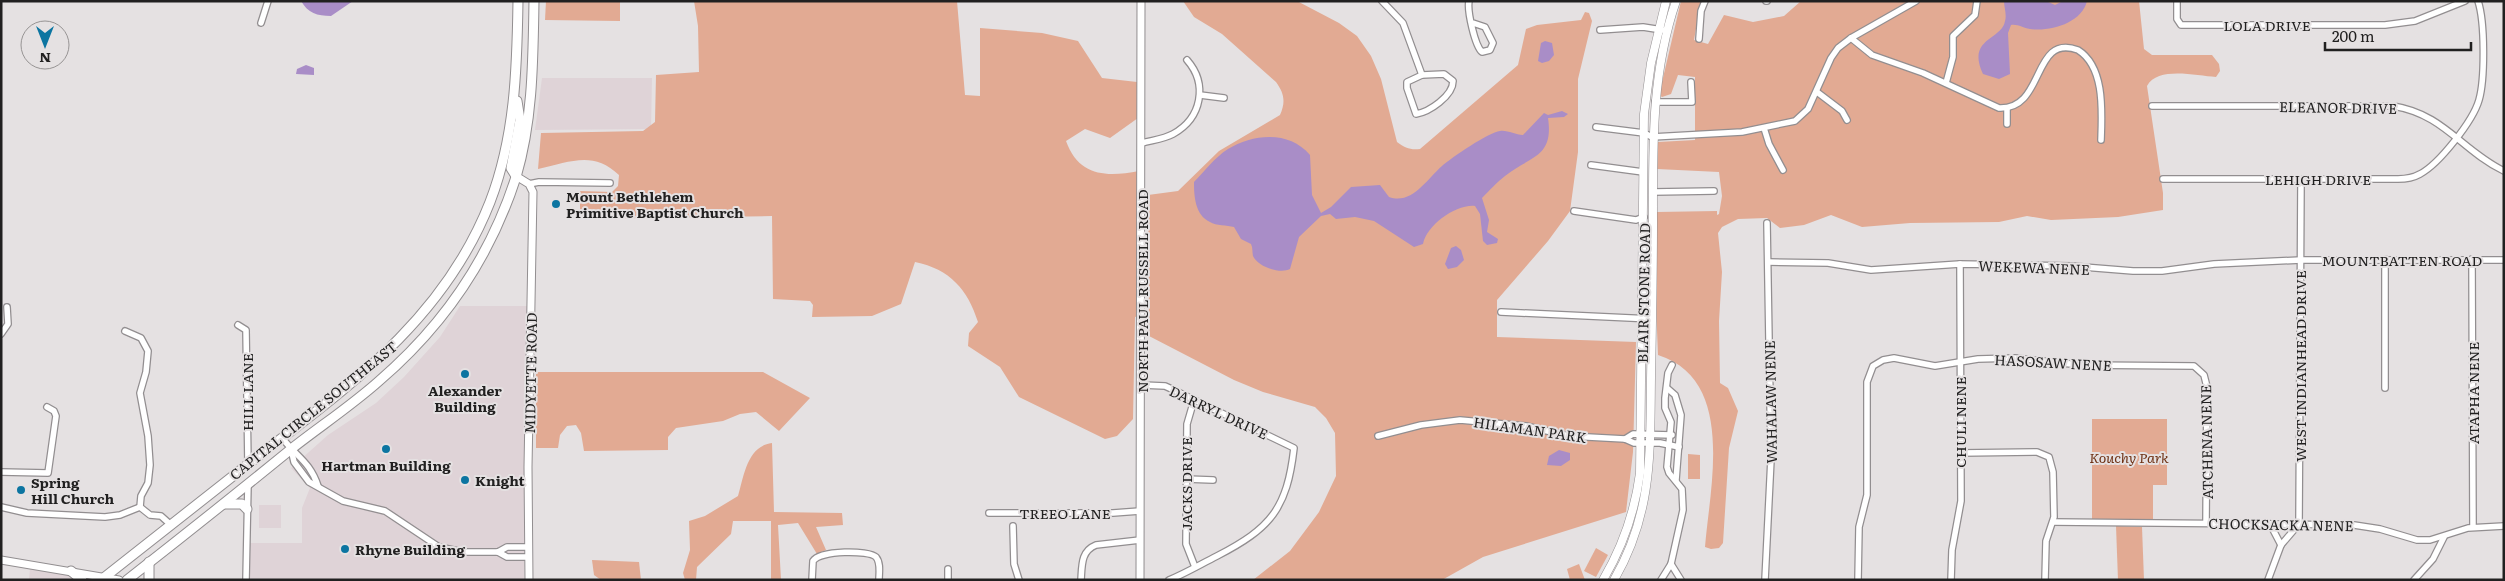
<svg xmlns="http://www.w3.org/2000/svg" width="2505" height="581" viewBox="0 0 2505 581" font-family="Literata,serif">
  <rect width="100%" height="100%" fill="#e5e1e2"/>
  <g fill="#dfd3d7">
    <path d="M542 78H652L651 129 535 130Z"/>
    <path d="M460 306H528L524 580H250V543H302V508L310 488 291 468 328 435 376 403 404 377 440 337Z"/>
    <rect x="259" y="505" width="22" height="23"/>
    <path d="M30 569 73 576 79 580H29Z"/>
  </g>
  <g fill="#e2aa93">
    <path d="M546 1H620V21L545 20Z"/>
    <path d="M694 1H957L965 95 980 96V28L1042 33 1078 41 1102 78 1137 82 1138 118 1110 138 1085 129 1066 141C1079 177 1107 177 1139 171L1138 316 1135 317 1133 419 1117 436 1105 439 1019 397 1000 367 968 346 969 333 978 322C968 290 950 269 915 262L901 304 872 316 812 317 813 305 810 301 773 299 772 216 580 219V191L612 192 618 186 619 175C593 150 570 162 538 169L541 133 643 131 655 122 656 75 699 72 698 26Z"/>
    <path d="M1183 1H1297L1339 23 1357 36 1371 56 1381 79 1397 142C1405 148 1410 150 1420 149L1518 65 1526 29 1537 25 1581 20 1585 12 1589 13 1592 21 1578 79V152L1570 211 1548 241 1497 300V337L1636 342 1633 452 1626 512 1483 557 1442 580H1253L1290 551 1319 512 1336 476 1335 433 1326 418 1315 407 1263 392 1234 380 1149 336 1148 195 1178 191 1219 151 1280 115C1286 102 1284 93 1276 82L1222 34 1194 17Z"/>
    <path d="M1681 1H1701L1694 40 1708 44 1724 15 1753 22 1784 16 1801 1H2139L2144 49 2152 55H2212L2219 64 2220 71 2216 77C2196 76 2158 66 2147 86L2163 193V210L2118 217 2051 220 2027 216 1999 222 1910 223 1862 227 1831 215 1804 225 1780 228 1767 218 1738 219 1722 227 1718 233 1722 272 1719 321 1720 383 1728 388 1738 411 1729 448 1723 543 1719 548 1711 549 1705 547C1710 485 1736 380 1658 355L1656 305 1657 212 1717 211V215L1719 214 1722 196 1719 172 1657 169 1658 142 1695 140V77L1678 75 1671 94 1662 97 1659 95Z"/>
    <path d="M536 372H763L810 398 779 431 756 412 740 414 723 421 676 428 668 437V450L584 451 581 433 576 425 567 426 560 435 558 448H536Z"/>
    <path d="M2092 419H2167V485H2153V519H2092Z"/>
    <path d="M772 443 774 512 842 513 843 525 816 527 826 550 817 554 798 523 778 525 781 580H771V521H733L731 534 697 567 696 580H685L683 573 690 550 689 521 705 516 738 496C744 476 747 446 772 443Z"/>
    <path d="M1688 454 1700 455V479H1688Z"/>
    <path d="M2116 526 2142 527 2144 580H2118Z"/>
    <path d="M1596 548 1608 555 1596 577 1584 571Z"/>
    <path d="M592 560 639 562 641 580H601L594 575Z"/>
    <path d="M1579 564 1585 580H1570L1567 569Z"/>
  </g>
  <g fill="#a98dc7">
    <path d="M301 1H353L331 16C317 16 308 13 301 1Z"/>
    <path d="M2004 1H2046L2055 5 2063 1H2087C2082 23 2050 32 2030 29 2023 28 2018 24 2011 25L2008 33 2010 74 1999 79 1983 74C1966 38 2002 40 2005 21 2007 15 2004 7 2004 1Z"/>
    <path d="M1545 41 1552 43 1554 55 1549 61 1542 63 1538 61 1541 43Z"/>
    <path d="M306 65 314 68V75L296 74 297 69Z"/>
    <path d="M1562 111 1568 114 1564 117 1548 118C1554 158 1530 156 1505 176 1497 182 1489 191 1482 198L1489 220 1487 232 1498 239 1497 243 1487 245 1483 241 1480 214 1475 206C1456 204 1427 225 1423 244L1414 247 1374 221 1355 217 1336 219 1330 214 1321 216 1299 237 1290 269C1280 274 1258 267 1253 256 1252 252 1253 248 1251 244L1241 239 1234 227C1227 225 1216 226 1210 222 1195 215 1194 196 1194 182 1204 172 1215 157 1228 149 1253 134 1289 130 1310 155L1312 195 1321 213 1331 207 1351 187 1380 185 1389 197C1412 205 1426 180 1442 166 1451 158 1489 132 1500 131 1508 130 1515 135 1523 135L1544 113 1548 115Z"/>
    <path d="M1456 246 1461 250 1464 260 1457 267 1448 269 1445 264 1451 248Z"/>
    <path d="M1559 450 1570 453V460L1561 466 1547 465 1549 456Z"/>
  </g>
  <g fill="none" stroke-linecap="round" stroke-linejoin="round">
    <defs>
      <g id="minor">
        <path d="M1382 1 1403 23 1422 75"/>
        <path d="M1469 1C1467 11 1475 46 1482 52L1490 50 1493 43 1485 27 1473 23"/>
        <path d="M1766 1H1767"/>
        <path d="M2177 1V19L2181 25H2385L2415 21 2465 1"/>
        <path d="M261 23 268 1"/>
        <path d="M1600 30 1643 27 1662 30"/>
        <path d="M1851 38 1872 55 1923 73 1999 108C2046 110 2031 33 2078 50 2105 67 2102 111 2101 140"/>
        <path d="M1699 39 1701 11 1705 1"/>
        <path d="M1444 74 1453 81C1453 96 1429 112 1416 114L1407 88V82L1422 75Z"/>
        <path d="M1946 83 1953 57V36L1975 15 1977 1"/>
        <path d="M1817 92 1842 111 1847 120"/>
        <path d="M1200 95 1224 98"/>
        <path d="M1655 102H1692L1691 82"/>
        <path d="M2152 106H2393C2444 114 2461 150 2504 171"/>
        <path d="M2007 124V109"/>
        <path d="M1596 127 1644 133 1652 137 1742 132 1795 121 1808 109 1831 58 1838 48 1851 38 1916 1"/>
        <path d="M1764 128 1769 144 1783 170"/>
        <path d="M1142 143C1153 140 1164 139 1173 134 1202 118 1208 84 1187 60"/>
        <path d="M1591 165 1643 172"/>
        <path d="M2163 179H2398C2406 179 2413 178 2420 174 2439 164 2473 121 2479 100 2485 79 2485 22 2478 1"/>
        <path d="M529 184 539 182 610 183"/>
        <path d="M1653 192 1714 191"/>
        <path d="M1574 211 1636 220 1644 217"/>
        <path d="M2385 259V388"/>
        <path d="M2472 259 2473 527"/>
        <path d="M1768 262 1828 263 1871 270 1960 264 2071 266 2133 271H2162L2214 264 2301 260H2504"/>
        <path d="M1501 312 1652 319"/>
        <path d="M238 325 246 330 248 465"/>
        <path d="M125 331 141 338 148 351 146 372 140 393 148 436 150 465 148 483 141 496 140 507"/>
        <path d="M1 334 8 324 7 307"/>
        <path d="M1142 385 1165 386 1176 391 1294 448C1287 509 1271 528 1217 556 1201 564 1186 573 1169 580"/>
        <path d="M1667 388 1675 395 1681 415 1676 480"/>
        <path d="M1194 400 1187 424 1186 544 1195 567"/>
        <path d="M1378 436 1421 425 1460 420 1526 426 1569 436 1625 439 1634 443H1660L1679 447"/>
        <path d="M283 439C297 457 310 462 318 486"/>
        <path d="M1625 439 1633 434 1672 435"/>
        <path d="M291 449 294 462 309 482 343 501 385 511 439 547 463 552H498L507 547H529"/>
        <path d="M1960 453 2037 452 2049 457 2053 472 2054 517 2046 541 2045 580"/>
        <path d="M1 472 48 473 56 416 54 411 47 407"/>
        <path d="M1186 479 1213 480"/>
        <path d="M1 507 27 513 105 517 120 515 140 507"/>
        <path d="M140 507 150 515 161 516 171 525"/>
        <path d="M989 513H1113L1140 511"/>
        <path d="M2053 522 2354 525 2380 529 2417 540H2430L2468 528 2504 526"/>
        <path d="M2270 524 2281 545"/>
        <path d="M1013 526 1014 564 1019 580"/>
        <path d="M498 552 507 557H529"/>
        <path d="M1671 564 1681 580"/>
        <path d="M948 569V580"/>
        <path d="M246 580 248 484"/>
        <path d="M812 580 813 561C820 550 869 550 876 557 881 563 879 573 879 580"/>
        <path d="M1081 580C1082 565 1081 551 1096 545L1140 540"/>
        <path d="M1661 580 1671 564 1683 510 1682 489 1669 473 1667 467 1671 422 1665 408V398L1668 373 1672 365"/>
        <path d="M1765 580 1771 459 1767 223"/>
        <path d="M1858 580 1859 527 1867 495V382L1873 366 1883 360 1894 358 1935 366 1978 359 2015 358 2080 365 2194 366 2204 375 2207 387 2206 523"/>
        <path d="M1951 580 1952 550 1961 501 1960 264"/>
        <path d="M2268 580 2281 545 2299 524 2301 179"/>
        <path d="M2414 580 2433 559 2444 537"/>
      </g>
      <g id="tertiary">
        <path d="M516 176 529 184 533 192 528 467 529 580"/>
        <path d="M1 560 119 580"/>
        <path d="M1140 580 1141 1"/>
      </g>
      <g id="secondary">
        <path d="M1603 580C1623 546 1635 511 1640 473L1644 114 1651 63 1666 1"/>
        <path d="M1614 580C1653 513 1650 452 1651 378 1652 326 1653 274 1653 222 1653 147 1651 74 1676 1"/>
      </g>
      <g id="primary">
        <path d="M516 176 511 168 520 120 517 101"/>
        <path d="M224 504H242L247 509"/>
        <path d="M71 571 82 580"/>
        <path d="M101 580C150 541 199 503 247 465 345 389 443 322 490 202 515 137 517 70 518 1"/>
        <path d="M127 580C182 537 236 494 290 450 319 427 351 406 379 381 443 326 490 258 516 177 533 120 533 60 534 1"/>
        <path d="M149 580V562"/>
      </g>
    </defs>
    <use href="#minor" stroke="#928e90" stroke-width="8"/>
    <use href="#tertiary" stroke="#928e90" stroke-width="9"/>
    <use href="#secondary" stroke="#928e90" stroke-width="9"/>
    <use href="#primary" stroke="#928e90" stroke-width="11"/>
    <use href="#minor" stroke="#fff" stroke-width="5.5"/>
    <use href="#tertiary" stroke="#fff" stroke-width="7"/>
    <use href="#secondary" stroke="#fff" stroke-width="8"/>
    <use href="#primary" stroke="#fff" stroke-width="9"/>
  </g>
  <g fill="#0c75a1" stroke="#e5e1e2" stroke-width="2">
    <circle cx="556" cy="204" r="5"/>
    <circle cx="465" cy="374" r="5"/>
    <circle cx="386" cy="449" r="5"/>
    <circle cx="465" cy="480" r="5"/>
    <circle cx="21" cy="490" r="5"/>
    <circle cx="345" cy="549" r="5"/>
  </g>
  <g text-anchor="middle" dominant-baseline="central" stroke-width="4" stroke-linejoin="round" paint-order="stroke">
    <g font-size="14" fill="#212020" stroke="#e5e1e2">
      <text x="2267" y="25">LOLA DRIVE</text>
      <text transform="translate(2338 107) rotate(1)">ELEANOR DRIVE</text>
      <text x="2318" y="179">LEHIGH DRIVE</text>
      <text x="2402" y="260">MOUNTBATTEN ROAD</text>
      <text transform="translate(2034 267) rotate(2)">WEKEWA NENE</text>
      <text transform="translate(1142 291) rotate(-90)">NORTH PAUL RUSSELL ROAD</text>
      <text transform="translate(1643 293) rotate(-89)">BLAIR STONE ROAD</text>
      <text transform="translate(2053 362) rotate(3)">HASOSAW NENE</text>
      <text transform="translate(2300 366) rotate(-90)">WEST INDIANHEAD DRIVE</text>
      <text transform="translate(530 373) rotate(-89)">MIDYETTE ROAD</text>
      <text transform="translate(247 392) rotate(-90)">HILL LANE</text>
      <text transform="translate(2473 393) rotate(-90)">ATAPHA NENE</text>
      <text transform="translate(1770 402) rotate(-91)">WAHALAW NENE</text>
      <text transform="translate(313 410) rotate(-39)">CAPITAL CIRCLE SOUTHEAST</text>
      <text transform="translate(1219 412) rotate(25)">DARRYL DRIVE</text>
      <text transform="translate(1960 422) rotate(-90)">CHULI NENE</text>
      <text transform="translate(1530 429) rotate(8)">HILAMAN PARK</text>
      <text transform="translate(2206 442) rotate(-91)">ATCHENA NENE</text>
      <text transform="translate(1186 484) rotate(-90)">JACKS DRIVE</text>
      <text x="1065" y="513">TREEO LANE</text>
      <text transform="translate(2281 524) rotate(1)">CHOCKSACKA NENE</text>
    </g>
    <g font-size="14" font-weight="bold" fill="#212020" stroke="#e5e1e2" text-anchor="start">
      <text x="566" y="196">Mount Bethlehem<tspan x="566" dy="16">Primitive Baptist Church</tspan></text>
      <text x="465" y="390" text-anchor="middle">Alexander<tspan x="465" dy="16">Building</tspan></text>
      <text x="386" y="465" text-anchor="middle">Hartman Building</text>
      <text x="475" y="480">Knight</text>
      <text x="31" y="482">Spring<tspan x="31" dy="16">Hill Church</tspan></text>
      <text x="355" y="549">Rhyne Building</text>
    </g>
    <g font-size="14" font-style="italic" fill="#6e3114" stroke="#e5e1e2">
      <text x="2129" y="457">Kouchy Park</text>
    </g>
  </g>
  <rect width="2505" height="581" fill="none" stroke="#212020" stroke-width="5"/>
  <g transform="translate(45 45) rotate(180)"><circle r="24" fill="#e5e1e2" stroke="#979494"/>
  <path d="M0-4L9 19L0 12L-9 19Z" fill="#0c75a1"/>
  <text y="-8" font-size="14" font-weight="bold" text-anchor="middle" fill="#212020">N</text>
  </g>
  <path d="M2325 42v8h146v-8" fill="none" stroke="#212020" stroke-width="2.5"/>
  <text x="2332" y="42" font-size="15" fill="#212020" stroke="#e5e1e2" stroke-width="4" paint-order="stroke">200 m</text>
</svg>
